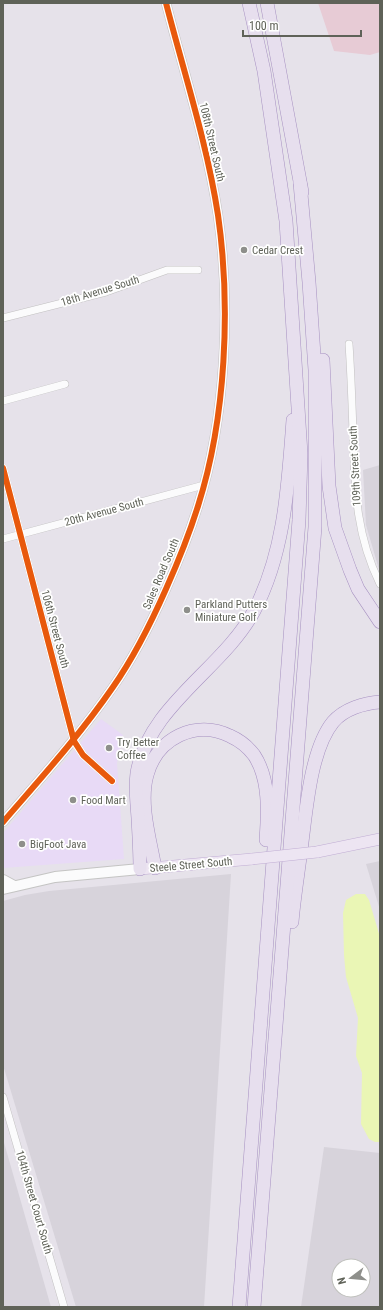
<svg xmlns="http://www.w3.org/2000/svg" width="383" height="1310" viewBox="0 0 383 1310" font-family="'Roboto Condensed',sans-serif">
  <rect width="100%" height="100%" fill="#e6e2ea"/>
  <path fill="#e8daf6" d="M101 719 123 735 117 763 124 859 3 868V833Z"/>
  <g fill="#d7d3db" fill-rule="evenodd">
    <path d="M380 465V573L366 525 363 470Z"/>
    <path d="M380 861V910L366 864Z"/>
    <path d="M231 874 204 1307H76L3 1065V901L25 895 49 891Z"/>
    <path d="M3 1139 51 1307H3Z"/>
    <path d="M324 1147 380 1153V1307H301ZM339 1266H363V1290H339Z"/>
  </g>
  <path fill="#e7cbd5" d="M318 3H380V52L370 55 334 51Z"/>
  <path fill="#eaf6b5" d="M356 894H365L369 900 380 937V1142H375L369 1139 361 1124 362 1073 356 1056 358 1018 346 977 344 955 343 913 346 900Z"/>
  <g fill="none" stroke-linecap="round" stroke-linejoin="round">
    <defs>
      <g id="minor">
        <path d="M3 318 106 292 167 270H198"/>
        <path d="M349 344C351 373 352 403 353 432 355 487 355 533 380 584"/>
        <path d="M3 401 65 384"/>
        <path d="M3 468 74 741 83 755 112 781"/>
        <path d="M3 539 204 485"/>
        <path d="M3 1097 64 1307"/>
      </g>
      <path id="tertiary" d="M3 822C41 778 80 735 113 687 134 657 151 623 166 589 178 562 189 535 198 506 226 418 231 306 218 215 207 143 184 73 166 3"/>
      <g id="secondary">
        <path d="M3 880 14 886"/>
        <path d="M3 889 55 877 140 869"/>
      </g>
      <g id="primary">
        <path d="M317 852 380 839"/>
        <path d="M140 869 252 859"/>
      </g>
      <g id="motorway">
        <path d="M267 3 302 192"/>
        <path d="M323 360 329 486 335 528 350 570 358 589 380 622"/>
        <path d="M155 868C150 839 139 804 147 775 157 738 196 719 230 736 239 740 248 747 254 755 270 779 268 813 266 840"/>
        <path d="M140 869C140 852 139 835 138 818 137 803 135 788 137 773 149 705 223 669 254 611 285 552 288 485 293 420"/>
        <path d="M292 922C294 898 298 874 301 850 306 813 310 750 333 722 344 709 364 703 380 702"/>
        <path d="M239 1307 299 520 301 454 286 221 264 71 249 3"/>
        <path d="M254 1307 315 527V370L309 282 300 183"/>
      </g>
    </defs>
    <use href="#minor" stroke="#c2c1c1" stroke-width="8"/>
    <use href="#tertiary" stroke="#c2c1c1" stroke-width="10"/>
    <use href="#secondary" stroke="#c4c4c3" stroke-width="12"/>
    <use href="#primary" stroke="#c1aed4" stroke-width="12"/>
    <use href="#motorway" stroke="#a690c1" stroke-width="14"/>
    <use href="#minor" stroke="#fbfbfc" stroke-width="7"/>
    <use href="#tertiary" stroke="#fbfbfc" stroke-width="9"/>
    <use href="#secondary" stroke="#fbfbfc" stroke-width="10"/>
    <use href="#primary" stroke="#ede5f2" stroke-width="11"/>
    <use href="#motorway" stroke="#e7dfee" stroke-width="13"/>
    <defs>
      <path id="primary-bridge" d="M252 859 317 852"/>
    </defs>
    <use href="#primary-bridge" stroke="#c1aed4" stroke-width="12" stroke-linecap="butt"/>
    <use href="#primary-bridge" stroke="#ede5f2" stroke-width="11"/>
    <defs>
      <g id="cycleway">
        <path d="M3 468 74 741 83 755 112 781"/>
        <path d="M3 822C41 778 80 735 113 687 134 657 151 623 166 589 178 562 189 535 198 506 226 418 231 306 218 215 207 143 184 73 166 3"/>
      </g>
    </defs>
    <use href="#cycleway" stroke="#fff" stroke-width="8"/>
    <use href="#cycleway" stroke="#e8590c" stroke-width="6"/>
  </g>
  <g fill="#8e8f8b" stroke="#fff" stroke-width="1.5">
    <circle cx="244" cy="250" r="4"/>
    <circle cx="187" cy="610" r="4"/>
    <circle cx="109" cy="748" r="4"/>
    <circle cx="73" cy="800" r="4"/>
    <circle cx="22" cy="844" r="4"/>
  </g>
  <g text-anchor="middle" dominant-baseline="central" stroke-width="3.5" stroke-linejoin="round" paint-order="stroke">
    <g font-size="11" fill="#5f6258" stroke="#fff">
      <text transform="translate(212 142) rotate(77)">108th Street South</text>
      <text transform="translate(100 291) rotate(-17)">18th Avenue South</text>
      <text transform="translate(355 466) rotate(-93)">109th Street South</text>
      <text transform="translate(104 512) rotate(-15)">20th Avenue South</text>
      <text transform="translate(161 574) rotate(-67)">Sales Road South</text>
      <text transform="translate(55 629) rotate(75)">106th Street South</text>
      <text transform="translate(191 865) rotate(-5)">Steele Street South</text>
      <text transform="translate(34 1202) rotate(74)">104th Street Court South</text>
    </g>
    <g font-size="11" fill="#5f6258" stroke="#fff" text-anchor="start">
      <text x="252" y="250">Cedar Crest</text>
      <text x="195" y="604">Parkland Putters<tspan x="195" dy="13">Miniature Golf</tspan></text>
      <text x="117" y="742">Try Better<tspan x="117" dy="13">Coffee</tspan></text>
      <text x="81" y="800">Food Mart</text>
      <text x="30" y="844">BigFoot Java</text>
    </g>
  </g>
  <rect width="383" height="1310" fill="none" stroke="#5f6258" stroke-width="8"/>
  <g transform="translate(351 1278) rotate(254)"><circle r="19" fill="#ffffff" stroke="#bfc0bc"/>
  <path d="M0-3L7 15L0 10L-7 15Z" fill="#8e8f8b"/>
  <text y="-6" font-size="11" font-weight="bold" text-anchor="middle" fill="#5f6258">N</text>
  </g>
  <path d="M243 30v6h118v-6" fill="none" stroke="#5f6258" stroke-width="2"/>
  <text x="249" y="30" font-size="12" fill="#5f6258" stroke="#ffffff" stroke-width="3" paint-order="stroke">100 m</text>
</svg>
